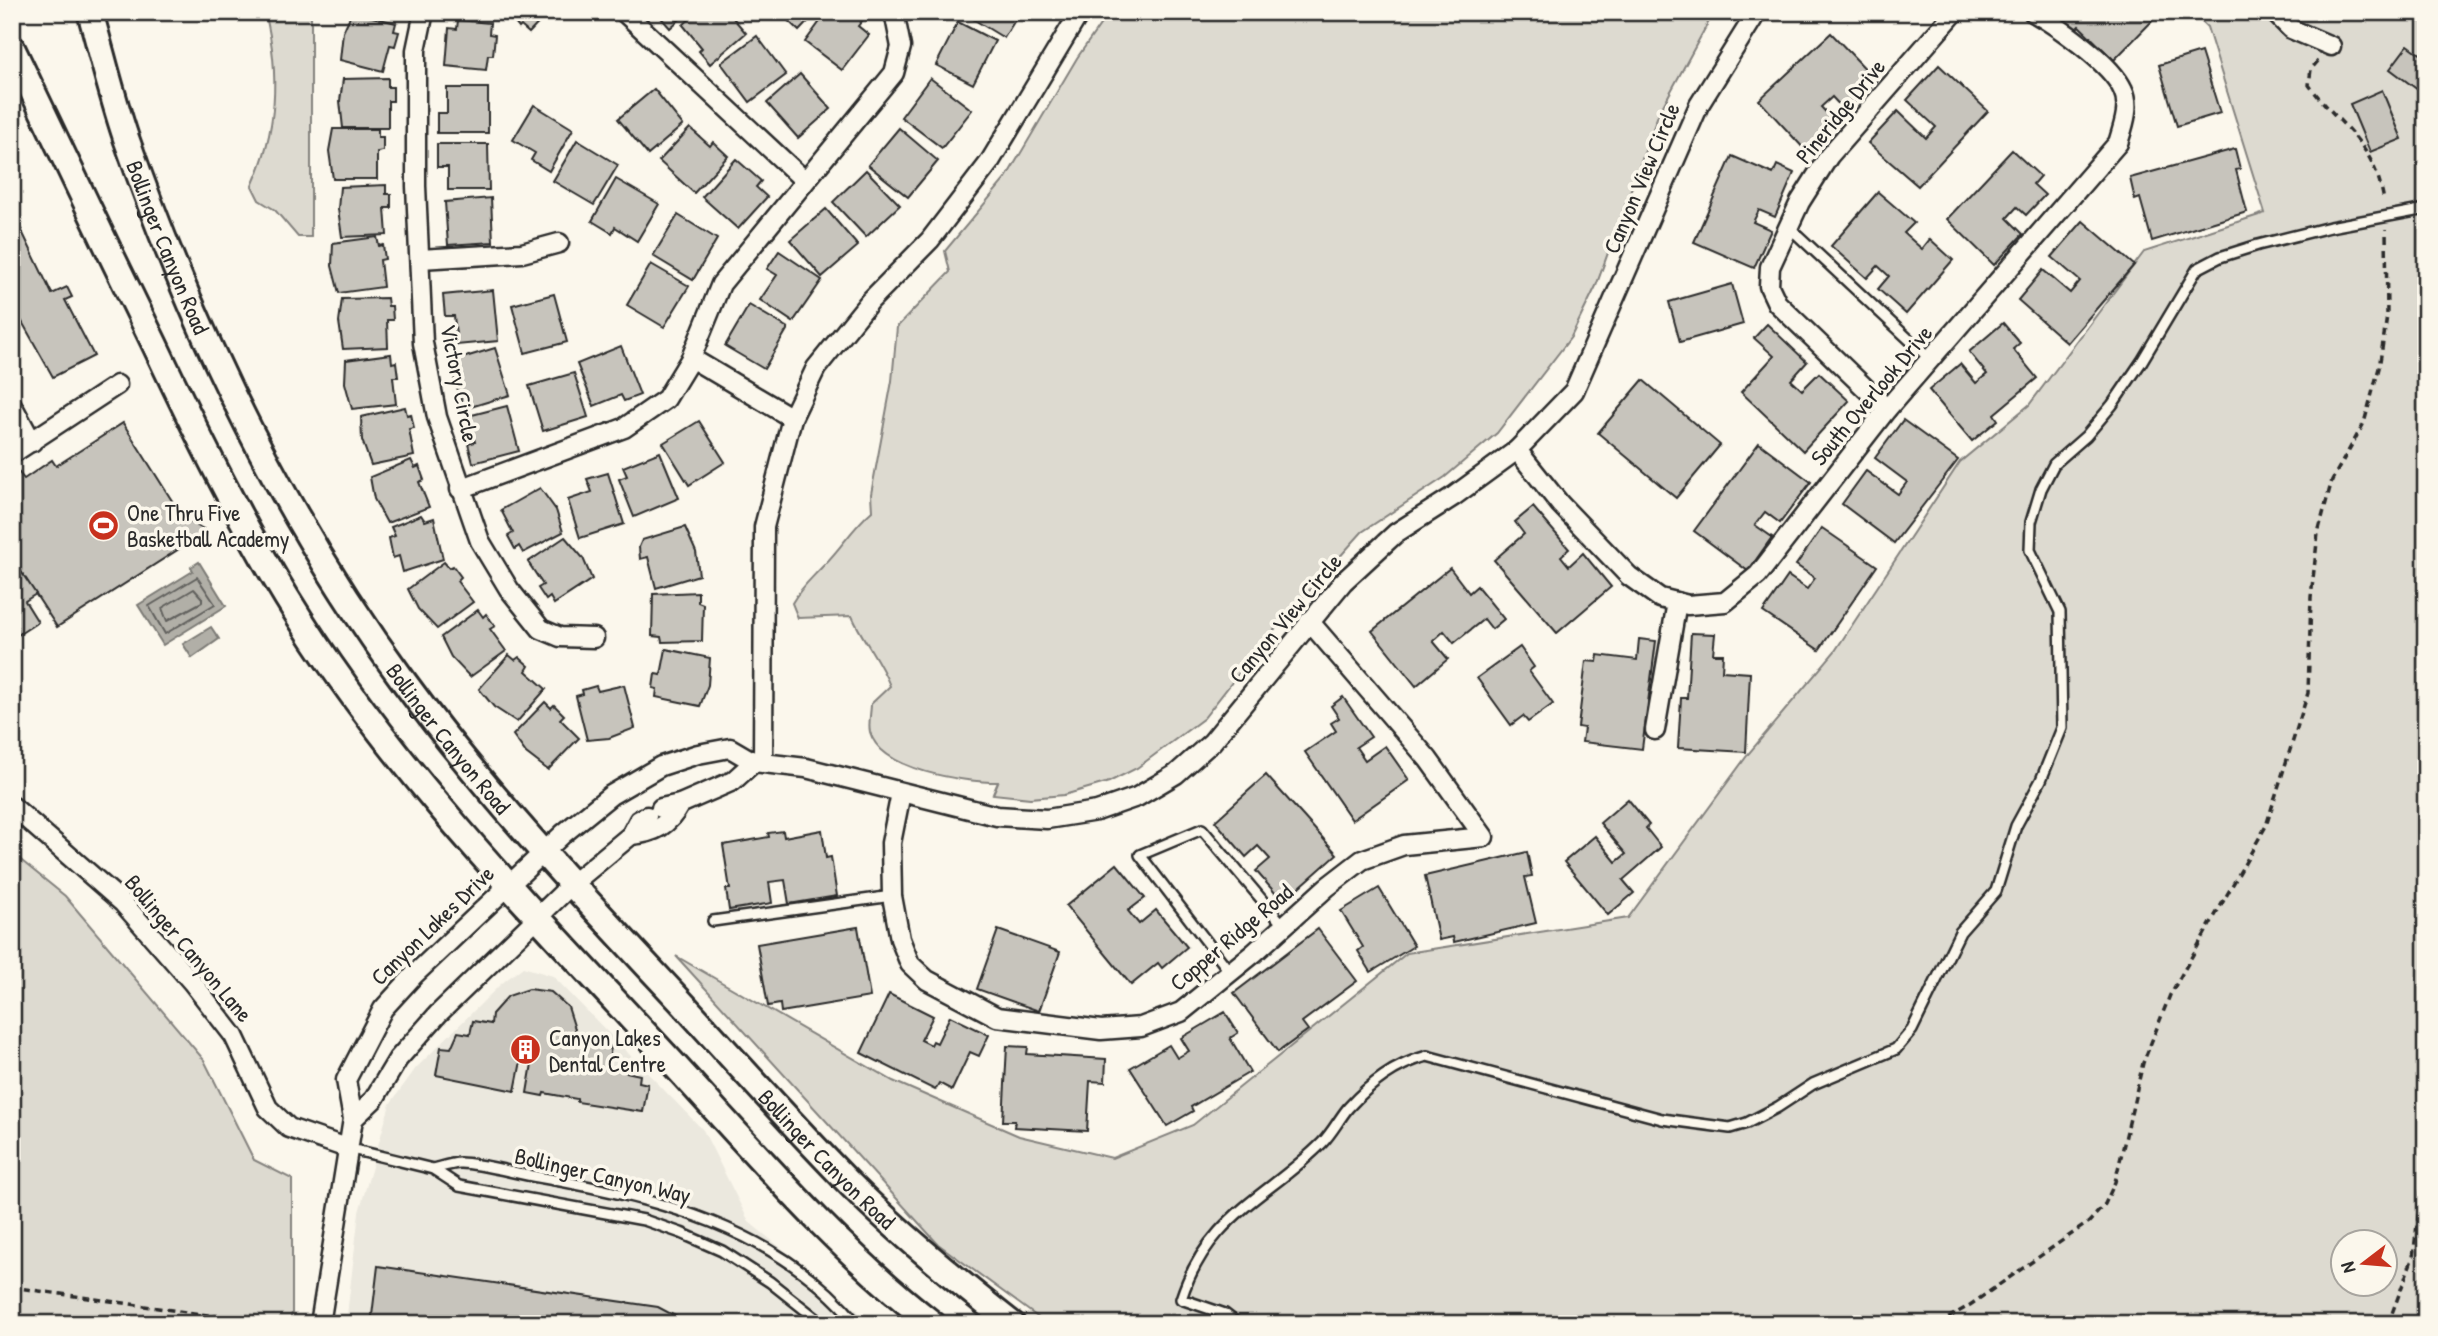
<svg xmlns="http://www.w3.org/2000/svg" width="2438" height="1336" viewBox="0 0 2438 1336" font-family="'Patrick Hand',sans-serif">
  <rect width="100%" height="100%" fill="#fbf7ec"/>
  <filter id="ink" filterUnits="userSpaceOnUse"><feTurbulence type="fractalNoise" baseFrequency=".0143" numOctaves="2"/><feDisplacementMap in="SourceGraphic" scale="14" xChannelSelector="R" yChannelSelector="G"/><feConvolveMatrix kernelMatrix="1 2 1 2 8 2 1 2 1" color-interpolation-filters="sRGB"/></filter>
  <g filter="url(#ink)">
    <path fill="#ebe8de" d="M523 967 553 976 703 1130 749 1222 858 1311 866 1324H346L359 1212 390 1104 416 1068 501 984Z"/>
    <g fill="#dddad0" stroke="#84827e" stroke-width="2" fill-rule="evenodd">
      <path d="M265 12H311V237H298L275 210 259 200 252 186C278 130 280 72 265 12Z"/>
      <path d="M1109 12H1714L1658 115 1596 286 1571 337 1497 433 1445 477 1362 532 1265 640 1204 718 1137 768 1109 782 1064 795 1030 798 993 794 998 782C964 782 881 771 870 732 868 724 871 712 871 704L890 686C880 660 863 641 852 616L798 618 792 603C801 587 812 578 824 565 842 547 853 527 872 511L871 494 892 381 897 327 950 272 945 251 1006 178 1077 58Z"/>
      <path d="M2192 12H2426V1324H1047L938 1244 676 956 893 1081 1019 1136 1112 1158 1193 1125 1407 953 1628 918 1749 753 1835 651 1960 462 2029 405 2144 252 2265 213 2207 27ZM2344 1242H2386V1284H2344Z"/>
      <path d="M12 853 65 896 204 1060 254 1160 292 1179V1313L289 1324H12Z"/>
    </g>
    <g fill="#b1afa7" stroke="#7b7a75" stroke-width="2">
      <path d="M199 562 226 606 163 645 138 605 193 571 191 567Z"/>
      <path d="M211 627 219 639 192 658 183 644Z"/>
    </g>
    <g fill="none" stroke-linecap="round" stroke-linejoin="round">
      <g stroke="#61605d" stroke-width="2">
        <path d="M197 577 215 604 165 634 149 606Z"/>
        <path d="M194 589 202 598V602L167 621 162 608Z"/>
      </g>
    </g>
    <g fill="#c7c4bc" stroke="#2b2b2b" stroke-width="2">
      <path d="M352 12 396 23 394 31 399 32 395 46 390 45 383 71 340 60 343 32Z"/>
      <path d="M506 12H549L529 33 521 26 519 28Z"/>
      <path d="M656 12H688L670 28Z"/>
      <path d="M697 12H728L746 33 710 64 699 51 702 48 683 25Z"/>
      <path d="M779 12H817L799 31Z"/>
      <path d="M827 12H850L862 21 858 26 869 35 842 70 805 42Z"/>
      <path d="M970 12H1020L1004 38 968 16Z"/>
      <path d="M2056 12H2158L2159 14 2114 60 2079 26 2075 30Z"/>
      <path d="M458 20 490 23 489 34 495 35 493 55H488L486 70 446 66 449 28 457 29Z"/>
      <path d="M958 22 995 41 973 84 936 65Z"/>
      <path d="M1831 33 1877 81 1845 111 1832 97 1821 107 1837 124 1807 152 1759 100Z"/>
      <path d="M757 36 786 75 750 102 721 63Z"/>
      <path d="M2408 45 2426 58V96L2390 69Z"/>
      <path d="M2201 52 2220 113 2177 126 2159 65Z"/>
      <path d="M1939 65 1988 111 1918 186 1868 143 1898 111 1926 138 1936 127 1907 100Z"/>
      <path d="M800 74 831 109 798 138 767 103Z"/>
      <path d="M388 78V87H393V101H388V128H343L340 101 343 79Z"/>
      <path d="M930 78 972 110 942 148 901 117Z"/>
      <path d="M447 88H488V133H437V113H447Z"/>
      <path d="M654 89 683 125 648 155 618 119Z"/>
      <path d="M2382 90 2402 139 2370 152 2350 104Z"/>
      <path d="M534 105 573 129 549 171 531 160 535 153 513 140Z"/>
      <path d="M690 128 710 146 713 142 728 156 694 193 659 161Z"/>
      <path d="M899 128 938 161 908 197 868 165Z"/>
      <path d="M333 129H378V137H383V151L377 152V179H333L329 151Z"/>
      <path d="M577 140 618 165 594 205 553 181Z"/>
      <path d="M437 144H488L489 190H448V167H437Z"/>
      <path d="M2235 149 2240 169 2236 170 2247 212 2152 241 2140 198 2135 200 2130 178Z"/>
      <path d="M2012 150 2040 176 2033 184 2045 195 2026 215 2017 207 2007 218 2023 234 1994 265 1947 219Z"/>
      <path d="M1732 156 1773 174 1777 165 1794 173 1775 217 1759 210 1753 222 1771 230 1754 268 1694 242Z"/>
      <path d="M736 159 761 181 756 187 767 197 738 229 702 197Z"/>
      <path d="M866 170 900 205 866 237 833 202Z"/>
      <path d="M616 179 659 204 637 241 615 227 612 233 592 221Z"/>
      <path d="M386 185V194H391V208H385L387 235 342 237 338 209 340 187Z"/>
      <path d="M1878 192 1914 223 1904 233 1922 249 1930 239 1953 260 1906 314 1878 289 1889 276 1878 266 1867 278 1831 246Z"/>
      <path d="M491 198 493 242 448 245 445 202Z"/>
      <path d="M826 209 858 246 822 277 790 240Z"/>
      <path d="M678 215 717 239 693 280 653 256Z"/>
      <path d="M17 221 52 294 67 287 72 297 65 300 94 356 53 377 12 304V223Z"/>
      <path d="M2083 221 2134 265 2067 343 2018 300 2043 270 2070 293 2080 281 2052 257Z"/>
      <path d="M377 237 379 246 383 245 385 259 380 260 383 287 339 293 332 266 333 243Z"/>
      <path d="M779 251 822 280 793 322 760 300 777 275 767 269Z"/>
      <path d="M651 264 689 286 664 327 627 305Z"/>
      <path d="M1732 284 1743 324 1680 342 1669 302Z"/>
      <path d="M493 290 498 341 457 345 454 316H445L443 295Z"/>
      <path d="M554 294 567 342 525 353 512 305Z"/>
      <path d="M387 298 388 306H392L393 320H387L388 347 343 349 339 322 342 299Z"/>
      <path d="M749 305 788 328 764 369 725 346Z"/>
      <path d="M2003 323 2020 343 2013 349 2037 378 1994 414 1998 420 1972 441 1929 390 1960 364 1976 383 1987 374 1969 352Z"/>
      <path d="M1767 324 1807 362 1791 380 1802 390 1819 373 1849 401 1803 451 1741 392 1774 356 1754 338Z"/>
      <path d="M621 346 640 395 624 401 621 395 594 406 577 364Z"/>
      <path d="M495 348 510 395 464 409 449 362Z"/>
      <path d="M391 354 392 363 396 362 398 377H393L396 404 352 409 345 383 346 360Z"/>
      <path d="M574 373 588 417 543 431 529 386Z"/>
      <path d="M1643 380 1720 445 1676 498 1598 433Z"/>
      <path d="M507 406 519 451 473 463 468 444 475 442 468 416Z"/>
      <path d="M405 407 407 415 411 414 414 428 409 429 414 456 371 465 362 440 361 417Z"/>
      <path d="M1903 420 1958 460 1894 543 1842 504 1866 471 1898 494 1907 482 1875 458Z"/>
      <path d="M699 421 725 462 689 485 663 443Z"/>
      <path d="M123 423 183 518 207 531 57 627 12 558V464L24 479 52 460 56 466Z"/>
      <path d="M1759 443 1811 482 1780 523 1765 512 1755 525 1772 537 1748 571 1694 531Z"/>
      <path d="M660 452 679 498 634 517 619 479 627 476 623 467Z"/>
      <path d="M411 460 415 468 419 466 424 480 419 482 429 507 387 523 374 499 370 477Z"/>
      <path d="M608 473 624 524 580 538 568 500 592 492 587 479Z"/>
      <path d="M540 488 556 510 563 532 523 553 519 546 515 549 508 536 513 533 501 510Z"/>
      <path d="M1533 507 1569 549 1561 556 1569 566 1583 553 1611 587 1557 633 1494 560 1524 534 1515 522Z"/>
      <path d="M421 515 425 521 434 518 443 559 403 572 399 556 393 558 389 538 395 536 391 527Z"/>
      <path d="M685 527 696 552 699 575 656 588 648 557 640 559 639 547 642 540Z"/>
      <path d="M1822 528 1877 566 1819 650 1763 612 1788 576 1807 589 1815 578 1796 565Z"/>
      <path d="M565 537 583 558 592 579 554 604 550 597 546 600 538 588 543 585 528 562Z"/>
      <path d="M12 558 36 594 25 601 38 622 12 639Z"/>
      <path d="M444 562 449 568 453 566 461 577 457 581 473 602 437 629 418 609 408 589Z"/>
      <path d="M1450 568 1469 593 1477 586 1504 619 1492 629 1484 619 1454 643 1444 631 1433 641 1448 659 1416 686 1372 631Z"/>
      <path d="M698 592V602L703 604 702 641 662 642 661 637 652 636 653 594Z"/>
      <path d="M478 610 483 617 486 614 495 626 490 629 506 651 470 677 451 657 441 637Z"/>
      <path d="M1691 633 1715 634 1713 654H1723L1722 671 1750 673 1746 752 1678 748 1681 698H1687Z"/>
      <path d="M1639 639 1656 641 1642 749 1582 742 1584 728 1578 727 1586 661 1597 662 1598 655 1637 660Z"/>
      <path d="M1520 647 1534 667 1529 671 1553 704 1528 722 1523 716 1511 725 1477 678Z"/>
      <path d="M666 649 710 658 708 685 700 706 656 697 657 689 653 688 655 674 661 675Z"/>
      <path d="M509 655 515 660 519 657 529 666 526 671 546 689 517 722 494 707 479 689Z"/>
      <path d="M624 685 635 728 609 738 587 740 576 696 583 694 582 690 596 686 598 691Z"/>
      <path d="M1343 697 1371 737 1356 747 1365 760 1385 746 1409 780 1352 820 1305 752 1336 731 1331 723 1339 718 1331 706Z"/>
      <path d="M545 702 551 708 554 705 564 715 560 719 579 738 548 770 526 753 513 735Z"/>
      <path d="M1266 775 1337 854 1283 902 1256 871 1270 859 1258 846 1246 857 1215 821Z"/>
      <path d="M1628 799 1649 825 1646 828 1661 847 1623 880 1634 893 1608 915 1564 862 1595 836 1616 862 1626 854 1600 823Z"/>
      <path d="M822 830 826 858 831 857 837 896 789 904 785 880 769 882 772 903 729 910 726 889H730L723 845 769 837 768 833 783 831 784 837Z"/>
      <path d="M1527 852 1532 876 1525 877 1536 923 1454 942 1453 937 1439 940 1425 876Z"/>
      <path d="M1117 864 1145 898 1128 911 1139 924 1156 910 1187 947 1162 968 1158 963 1131 985 1066 906Z"/>
      <path d="M1379 888 1414 946 1371 972 1358 951 1363 947 1341 911Z"/>
      <path d="M858 927 870 997 781 1012 780 1004 768 1006 757 944Z"/>
      <path d="M1318 929 1357 981 1302 1022 1308 1030 1278 1052 1234 993Z"/>
      <path d="M998 930 1060 952 1039 1011 977 989Z"/>
      <path d="M529 989 551 992 568 1007 575 1029 574 1039 611 1046 608 1068 640 1075 639 1082 648 1084 643 1112 577 1102V1099L544 1093 543 1096 527 1093 534 1052 523 1051 515 1091 436 1075 441 1047 451 1048 458 1032 470 1034 473 1021 491 1024 492 1014 508 996Z"/>
      <path d="M889 994 933 1016 921 1040 931 1045 933 1041 937 1043 950 1016 989 1035 979 1056 970 1052 952 1090 939 1083 935 1090 861 1053Z"/>
      <path d="M1225 1012 1238 1033 1230 1038 1250 1072 1191 1107 1193 1111 1167 1126 1130 1068 1169 1045 1177 1058 1189 1051 1181 1038Z"/>
      <path d="M1007 1046 1028 1047 1027 1054 1106 1059 1105 1082 1090 1081 1087 1131 1014 1127 1015 1121H1003Z"/>
      <path d="M378 1266 658 1307 690 1324H371Z"/>
    </g>
    <g fill="none" stroke-linecap="round" stroke-linejoin="round">
      <defs>
        <g id="lane">
          <path d="M1789 227 1931 360"/>
          <path d="M713 921 892 896"/>
          <path d="M1230 972 1140 855 1202 829 1284 926"/>
          <path d="M347 1148 433 1169 459 1186 644 1220 681 1233 722 1251 770 1282 823 1324"/>
          <path d="M433 1169C441 1167 450 1164 459 1163 476 1162 518 1174 538 1177 654 1197 779 1228 857 1324"/>
          <path d="M1238 1324 1225 1314 1181 1299C1208 1215 1267 1198 1322 1143 1332 1133 1339 1119 1348 1108 1371 1083 1394 1065 1427 1056L1662 1119 1730 1128 1747 1123 1778 1107 1813 1084 1896 1049 1912 1030 1960 932 1996 891 2016 826 2041 780 2062 728 2060 612 2030 550 2031 522 2041 489 2054 464 2086 436 2112 405 2142 361 2197 269 2220 257 2258 245 2330 227 2426 209"/>
        </g>
        <g id="street">
          <path d="M424 12 416 50V186L423 343 437 417 480 541 509 589 541 629 560 637 594 638"/>
          <path d="M624 12 804 180"/>
          <path d="M2274 12 2291 29 2331 46"/>
          <path d="M420 259 522 253 559 243"/>
          <path d="M691 358 792 418"/>
          <path d="M12 405 32 442"/>
          <path d="M1887 409 1777 303 1769 286 1770 267 1800 202 1829 156 1955 12"/>
          <path d="M1517 450 1560 504 1629 576 1660 598 1688 605 1725 602 1758 575 1887 409 2118 143C2123 127 2131 106 2123 90 2111 63 2059 27 2033 12"/>
          <path d="M12 454 117 385"/>
          <path d="M460 489 624 428 666 399 691 358 721 284 894 73 901 47 894 12"/>
          <path d="M1655 730 1677 602"/>
          <path d="M763 762 764 527 792 418 816 368 870 301 930 240 989 163 1080 12"/>
          <path d="M901 793 891 843 892 896 900 939 910 964 927 980 997 1017 1101 1030 1141 1027 1181 1012 1254 953 1327 887 1362 860 1404 845 1484 837 1428 759 1309 621"/>
          <path d="M12 806 123 903 192 982 234 1036 268 1108 289 1128 347 1148"/>
          <path d="M661 808 680 804 733 781 754 762"/>
          <path d="M631 835C655 833 669 825 680 804"/>
          <path d="M353 1119 374 1099 398 1059 438 1014 572 884 631 835 639 820 647 816"/>
          <path d="M320 1324 353 1119 346 1080 383 1009 414 975 563 834 611 795 661 766 698 754 730 748 754 762 806 768 997 816 1047 819 1097 811 1137 797 1176 774 1212 742 1343 582 1396 533 1454 496 1517 450 1574 391 1699 105 1757 12"/>
        </g>
        <g id="secondary">
          <path id="s1" d="M90 12C102 54 112 97 126 138 193 329 285 520 405 683 489 798 587 901 684 1005 739 1065 793 1126 851 1185 901 1235 956 1280 1012 1324"/>
          <path d="M12 48C59 147 106 245 154 343 195 430 237 516 287 598 391 768 534 913 668 1058 752 1149 835 1248 933 1324"/>
        </g>
      </defs>
      <use href="#lane" stroke="#2b2b2b" stroke-width="14"/>
      <use href="#street" stroke="#2b2b2b" stroke-width="23"/>
      <use href="#secondary" stroke="#2b2b2b" stroke-width="30"/>
      <g stroke="#2b2b2b" stroke-width="3.5" stroke-dasharray="7 5" stroke-linecap="butt">
        <path d="M2318 61 2311 69 2309 85C2342 129 2374 142 2384 201"/>
        <path d="M12 1287 228 1318 246 1324"/>
        <path d="M1170 1324 1174 1313"/>
        <path d="M1938 1324 1970 1305 2089 1222 2105 1204 2115 1182 2143 1063 2170 995 2266 826 2308 693 2311 597 2318 533 2332 480 2364 423 2379 368 2387 316 2386 229"/>
        <path d="M2388 1324 2413 1257 2426 1154"/>
      </g>
      <use href="#lane" stroke="#fbf7ec" stroke-width="9"/>
      <use href="#street" stroke="#fbf7ec" stroke-width="18"/>
      <use href="#secondary" stroke="#fbf7ec" stroke-width="24"/>
    </g>
  </g>
  <defs>
    <symbol id="stadium-disc" viewBox="-11 -11 22 22"><circle r="9.5" fill="#c8321e" stroke="#fbf7ec"/><path d="M0-5a6.5 5 0 1 0 0 10a6.5 5 0 1 0 0-10ZM-3.5-1.8h7v3.6h-7Z" fill="#fff"/></symbol>
    <symbol id="building-disc" viewBox="-11 -11 22 22"><circle r="9.5" fill="#c8321e" stroke="#fbf7ec"/><path d="M-4-6H4V6H1V3H-1V6H-4ZM-2.5-4.3h1.7v1.8h-1.7ZM.8-4.3h1.7v1.8H.8ZM-2.5-1h1.7V.8h-1.7ZM.8-1h1.7V.8H.8Z" fill="#fff"/></symbol>
  </defs>
  <g fill-rule="evenodd">
    <use href="#stadium-disc" x="86" y="508" width="35" height="35"/>
    <use href="#building-disc" x="508" y="1032" width="35" height="35"/>
  </g>
  <g text-anchor="middle" dominant-baseline="central" stroke-width="7" stroke-linejoin="round" paint-order="stroke">
    <g font-size="23" fill="#2b2b2b" stroke="#fbf7ec">
      <text transform="translate(1840 111) rotate(-51)">Pineridge Drive</text>
      <text transform="translate(1641 178) rotate(-67)">Canyon View Circle</text>
      <text stroke="none"><textPath href="#s1" startOffset="248">Bollinger Canyon Road</textPath></text>
      <text transform="translate(460 383) rotate(79)">Victory Circle</text>
      <text transform="translate(1871 395) rotate(-50)">South Overlook Drive</text>
      <text transform="translate(1285 618) rotate(-50)">Canyon View Circle</text>
      <text stroke="none"><textPath href="#s1" startOffset="816">Bollinger Canyon Road</textPath></text>
      <text transform="translate(432 925) rotate(-44)">Canyon Lakes Drive</text>
      <text transform="translate(1231 937) rotate(-40)">Copper Ridge Road</text>
      <text transform="translate(189 948) rotate(50)">Bollinger Canyon Lane</text>
      <text stroke="none"><textPath href="#s1" startOffset="1382">Bollinger Canyon Road</textPath></text>
      <text transform="translate(603 1175) rotate(13)">Bollinger Canyon Way</text>
    </g>
    <g font-size="23" fill="#2b2b2b" stroke="#fbf7ec" text-anchor="start">
      <text x="127" y="512">One Thru Five<tspan x="127" dy="26">Basketball Academy</tspan></text>
      <text x="549" y="1037">Canyon Lakes<tspan x="549" dy="26">Dental Centre</tspan></text>
    </g>
  </g>
  <rect width="2438" height="1336" fill="none" stroke="#fbf7ec" stroke-width="42"/>
  <rect x="21" y="21" width="2396" height="1294" fill="none" stroke="#2b2b2b" stroke-width="2.5" filter="url(#ink)"/>
  <g transform="translate(2364 1263) rotate(254)"><circle r="33" fill="#fbf7ec" stroke="#a8a59f" stroke-width="2"/>
  <path d="M0-5L12 26L0 18L-12 26Z" fill="#c8321e"/>
  <text y="-10" font-size="19" font-weight="bold" text-anchor="middle" fill="#2b2b2b">N</text>
  </g>
</svg>
